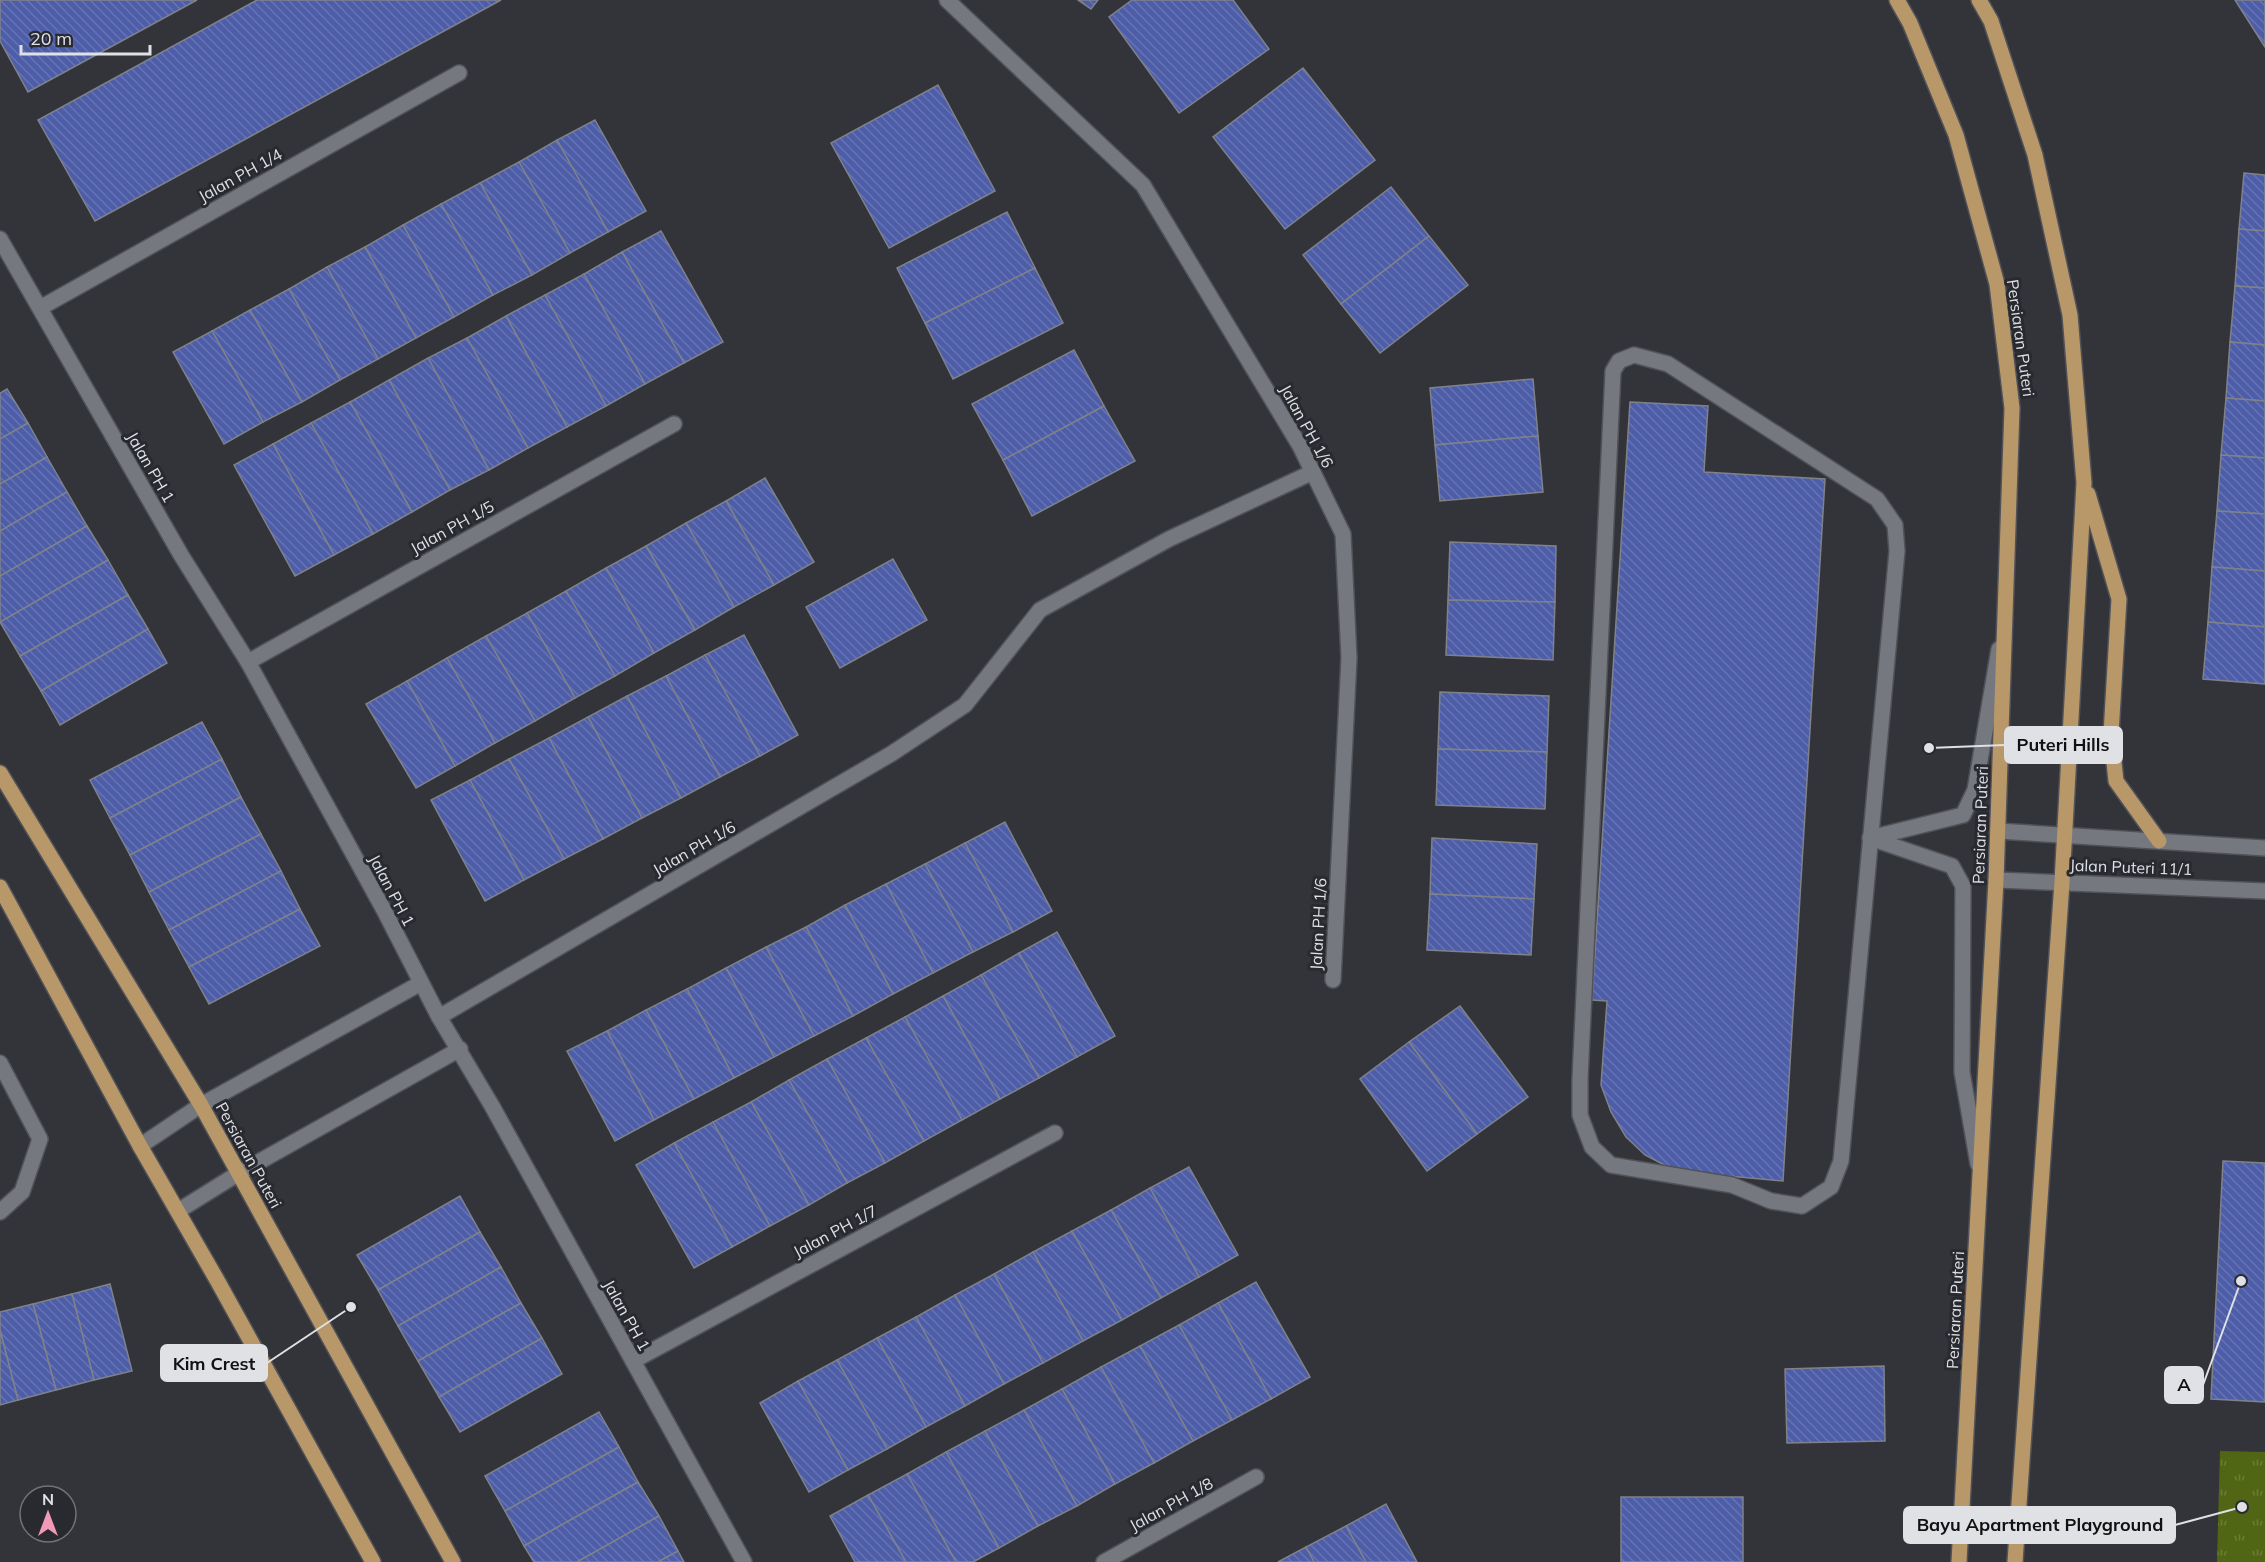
<svg xmlns="http://www.w3.org/2000/svg" width="2265" height="1562" viewBox="0 0 2265 1562" font-family="Mulish,sans-serif">
  <defs>
    <pattern id="grass-tufts" width="24" height="20" patternUnits="userSpaceOnUse" patternTransform="scale(1.5)"><rect width="24" height="20" fill="#516614"/><path d="M3 7l-1-3M5 7V3M7 7l1-3M15 17l-1-3M17 17v-4M19 17l1-3" fill="none" stroke="#6a7c36"/></pattern>
    <pattern id="building-back-hatch" width="6" height="6" patternUnits="userSpaceOnUse" patternTransform="scale(1.5)"><rect width="6" height="6" fill="#4d5da8"/><path d="M-1 5l2 2M0 0l6 6M5-1l2 2" fill="none" stroke="#6674b4"/></pattern>
  </defs>
  <rect width="100%" height="100%" fill="#32343a"/>
  <path fill="url(#grass-tufts)" d="M2220 1451 2265 1452V1562H2217Z"/>
  <g fill="url(#building-back-hatch)" stroke="#7f8289" stroke-width="1.5">
    <path d="M0 0H197L28 92 0 41Z"/>
    <path d="M257 0H501L95 221 38 120Z"/>
    <path d="M1078 0H1098L1091 9Z"/>
    <path d="M1132 0H1233L1269 49 1179 113 1109 17Z"/>
    <path d="M2235 0H2265V47Z"/>
    <path d="M1303 68 1375 160 1285 229 1213 137Z"/>
    <path d="M938 85 995 191 889 248 831 143Z"/>
    <path d="M595 120 646 211 608 232 557 140Z"/>
    <path d="M557 140 608 232 570 253 519 162Z"/>
    <path d="M519 162 570 253 532 275 480 183Z"/>
    <path d="M2244 173 2265 175V231L2239 229Z"/>
    <path d="M480 183 532 275 493 295 441 204Z"/>
    <path d="M1391 187 1429 236 1341 304 1303 255Z"/>
    <path d="M441 204 493 295 454 317 403 225Z"/>
    <path d="M1007 212 1035 268 925 323 897 268Z"/>
    <path d="M403 225 454 317 416 338 365 247Z"/>
    <path d="M2239 229 2265 231V288L2235 286Z"/>
    <path d="M661 231 723 342 684 363 622 252Z"/>
    <path d="M1429 236 1468 285 1380 353 1341 304Z"/>
    <path d="M365 247 416 338 378 359 327 267Z"/>
    <path d="M622 252 684 363 645 384 584 274Z"/>
    <path d="M327 267 378 359 340 380 289 289Z"/>
    <path d="M1035 268 1063 323 953 379 925 323Z"/>
    <path d="M584 274 645 384 606 406 545 295Z"/>
    <path d="M2235 286 2265 288V345L2230 342Z"/>
    <path d="M289 289 340 380 302 402 250 310Z"/>
    <path d="M545 295 606 406 567 427 506 316Z"/>
    <path d="M250 310 302 402 263 422 212 331Z"/>
    <path d="M506 316 567 427 528 448 467 338Z"/>
    <path d="M212 331 263 422 224 444 173 352Z"/>
    <path d="M467 338 528 448 489 470 428 358Z"/>
    <path d="M2230 342 2265 345V401L2226 398Z"/>
    <path d="M1074 350 1104 406 1003 460 972 404Z"/>
    <path d="M428 358 489 470 450 490 389 380Z"/>
    <path d="M1533 379 1538 436 1435 445 1430 388Z"/>
    <path d="M389 380 450 490 412 512 350 402Z"/>
    <path d="M7 389 28 423 0 439V393Z"/>
    <path d="M2226 398 2265 401V458L2221 455Z"/>
    <path d="M350 402 412 512 373 534 311 423Z"/>
    <path d="M1630 402 1708 406 1704 472 1825 479 1783 1181 1695 1173 1670 1168 1645 1155 1626 1137 1611 1112 1601 1085 1607 1001 1592 1000Z"/>
    <path d="M1104 406 1135 461 1032 516 1003 460Z"/>
    <path d="M28 423 47 457 0 484V439Z"/>
    <path d="M311 423 373 534 334 555 273 444Z"/>
    <path d="M1538 436 1543 492 1440 501 1435 445Z"/>
    <path d="M273 444 334 555 295 576 234 465Z"/>
    <path d="M2221 455 2265 458V514L2217 511Z"/>
    <path d="M47 457 67 492 0 531V484Z"/>
    <path d="M765 478 814 562 774 585 726 501Z"/>
    <path d="M67 492 87 526 0 576V531Z"/>
    <path d="M726 501 774 585 734 607 686 523Z"/>
    <path d="M2217 511 2265 514V571L2212 567Z"/>
    <path d="M686 523 734 607 695 630 646 546Z"/>
    <path d="M87 526 108 560 0 622V576Z"/>
    <path d="M1450 542 1556 546 1555 602 1448 600Z"/>
    <path d="M646 546 695 630 654 653 606 568Z"/>
    <path d="M893 559 927 620 840 668 806 607Z"/>
    <path d="M108 560 128 595 20 656 0 622Z"/>
    <path d="M2212 567 2265 571V627L2208 622Z"/>
    <path d="M606 568 654 653 615 676 566 591Z"/>
    <path d="M566 591 615 676 575 698 527 613Z"/>
    <path d="M128 595 148 629 41 691 20 656Z"/>
    <path d="M1448 600 1555 602 1553 660 1446 655Z"/>
    <path d="M527 613 575 698 535 721 486 636Z"/>
    <path d="M2208 622 2265 627V684L2203 679Z"/>
    <path d="M148 629 167 663 60 725 41 691Z"/>
    <path d="M744 635 798 735 760 756 705 655Z"/>
    <path d="M486 636 535 721 495 743 447 658Z"/>
    <path d="M705 655 760 756 720 777 666 676Z"/>
    <path d="M447 658 495 743 455 766 407 681Z"/>
    <path d="M666 676 720 777 681 798 627 696Z"/>
    <path d="M407 681 455 766 416 788 366 704Z"/>
    <path d="M1440 692 1549 696 1547 752 1438 749Z"/>
    <path d="M627 696 681 798 642 818 588 717Z"/>
    <path d="M588 717 642 818 603 839 549 738Z"/>
    <path d="M202 722 222 759 110 818 90 780Z"/>
    <path d="M549 738 603 839 564 859 509 759Z"/>
    <path d="M1438 749 1547 752 1545 809 1436 805Z"/>
    <path d="M222 759 241 797 130 855 110 818Z"/>
    <path d="M509 759 564 859 524 880 470 780Z"/>
    <path d="M470 780 524 880 485 901 431 800Z"/>
    <path d="M241 797 261 834 149 892 130 855Z"/>
    <path d="M1005 822 1052 911 1013 932 965 843Z"/>
    <path d="M261 834 281 871 169 930 149 892Z"/>
    <path d="M1432 838 1537 844 1534 899 1430 894Z"/>
    <path d="M965 843 1013 932 973 952 925 864Z"/>
    <path d="M925 864 973 952 933 973 886 884Z"/>
    <path d="M281 871 300 909 189 967 169 930Z"/>
    <path d="M886 884 933 973 893 994 845 905Z"/>
    <path d="M1430 894 1534 899 1531 955 1427 950Z"/>
    <path d="M845 905 893 994 853 1016 806 927Z"/>
    <path d="M300 909 320 946 209 1004 189 967Z"/>
    <path d="M806 927 853 1016 814 1036 766 947Z"/>
    <path d="M1057 932 1115 1036 1077 1057 1019 953Z"/>
    <path d="M766 947 814 1036 774 1057 726 968Z"/>
    <path d="M1019 953 1077 1057 1039 1078 981 975Z"/>
    <path d="M726 968 774 1057 734 1078 687 989Z"/>
    <path d="M981 975 1039 1078 1000 1099 943 996Z"/>
    <path d="M687 989 734 1078 694 1099 646 1010Z"/>
    <path d="M943 996 1000 1099 962 1120 905 1017Z"/>
    <path d="M1460 1006 1528 1097 1477 1134 1409 1042Z"/>
    <path d="M646 1010 694 1099 654 1120 607 1031Z"/>
    <path d="M905 1017 962 1120 924 1141 866 1038Z"/>
    <path d="M607 1031 654 1120 615 1141 567 1051Z"/>
    <path d="M866 1038 924 1141 885 1163 827 1059Z"/>
    <path d="M1409 1042 1477 1134 1427 1171 1360 1079Z"/>
    <path d="M827 1059 885 1163 847 1183 789 1080Z"/>
    <path d="M789 1080 847 1183 809 1205 751 1102Z"/>
    <path d="M751 1102 809 1205 770 1226 713 1122Z"/>
    <path d="M713 1122 770 1226 732 1247 674 1143Z"/>
    <path d="M674 1143 732 1247 694 1268 636 1165Z"/>
    <path d="M2223 1161 2265 1163V1402L2211 1399Z"/>
    <path d="M1189 1167 1238 1255 1199 1277 1150 1188Z"/>
    <path d="M1150 1188 1199 1277 1161 1298 1111 1210Z"/>
    <path d="M460 1196 480 1232 378 1290 357 1255Z"/>
    <path d="M1111 1210 1161 1298 1122 1320 1072 1231Z"/>
    <path d="M1072 1231 1122 1320 1083 1341 1033 1252Z"/>
    <path d="M480 1232 501 1267 398 1326 378 1290Z"/>
    <path d="M1033 1252 1083 1341 1043 1363 994 1274Z"/>
    <path d="M501 1267 521 1303 418 1361 398 1326Z"/>
    <path d="M994 1274 1043 1363 1004 1384 955 1295Z"/>
    <path d="M1256 1282 1310 1377 1271 1399 1218 1303Z"/>
    <path d="M110 1284 132 1371 94 1380 72 1294Z"/>
    <path d="M72 1294 94 1380 56 1390 33 1304Z"/>
    <path d="M955 1295 1004 1384 965 1406 916 1317Z"/>
    <path d="M521 1303 542 1338 439 1397 418 1361Z"/>
    <path d="M1218 1303 1271 1399 1232 1420 1179 1325Z"/>
    <path d="M33 1304 56 1390 18 1400 0 1330V1312Z"/>
    <path d="M916 1317 965 1406 926 1427 877 1338Z"/>
    <path d="M1179 1325 1232 1420 1193 1441 1140 1346Z"/>
    <path d="M0 1330 18 1400 0 1405Z"/>
    <path d="M542 1338 562 1374 460 1432 439 1397Z"/>
    <path d="M877 1338 926 1427 887 1449 837 1360Z"/>
    <path d="M1140 1346 1193 1441 1154 1463 1101 1367Z"/>
    <path d="M837 1360 887 1449 848 1470 798 1381Z"/>
    <path d="M1884 1366 1885 1441 1787 1443 1785 1369Z"/>
    <path d="M1101 1367 1154 1463 1115 1484 1062 1389Z"/>
    <path d="M798 1381 848 1470 809 1492 760 1403Z"/>
    <path d="M1062 1389 1115 1484 1077 1506 1024 1410Z"/>
    <path d="M1024 1410 1077 1506 1038 1526 985 1431Z"/>
    <path d="M599 1412 619 1447 505 1511 485 1476Z"/>
    <path d="M985 1431 1038 1526 999 1548 946 1452Z"/>
    <path d="M619 1447 638 1482 524 1546 505 1511Z"/>
    <path d="M946 1452 999 1548 973 1562H956L907 1474Z"/>
    <path d="M907 1474 956 1562H906L868 1495Z"/>
    <path d="M638 1482 659 1516 577 1562H534L524 1546Z"/>
    <path d="M868 1495 906 1562H855L830 1516Z"/>
    <rect x="1621" y="1497" width="122" height="65"/>
    <path d="M1386 1504 1417 1562H1366L1346 1526Z"/>
    <path d="M659 1516 678 1551 658 1562H577Z"/>
    <path d="M1346 1526 1366 1562H1314L1306 1547Z"/>
    <path d="M1306 1547 1314 1562H1278Z"/>
    <path d="M678 1551 684 1562H658Z"/>
  </g>
  <g fill="none" stroke-linecap="round" stroke-linejoin="round">
    <defs>
      <g id="minor">
        <path d="M947 0 1143 185 1300 446 1343 534 1349 658 1333 980"/>
        <path d="M0 239 181 555 248 662 385 912 439 1017 492 1106 744 1562"/>
        <path d="M40 308 459 73"/>
        <path d="M1634 355 1668 364 1877 499 1895 525 1897 551 1841 1161 1831 1187 1802 1206 1771 1201 1732 1185 1611 1165 1592 1147 1580 1115V1079L1613 371 1619 361Z"/>
        <path d="M248 662 674 424"/>
        <path d="M1998 831 2265 848"/>
        <path d="M1996 880 2265 891"/>
        <path d="M439 1017 891 754 965 705 1040 610 1169 539 1313 472"/>
        <path d="M0 1063 40 1139 22 1192 0 1212"/>
        <path d="M140 1146 201 1105 421 983"/>
        <path d="M1978 1164 1962 1072 1963 886 1952 866 1870 838 1963 815 1975 790 1999 649"/>
        <path d="M178 1211 239 1173 460 1049"/>
        <path d="M633 1361 1055 1133"/>
        <path d="M1104 1562 1256 1477"/>
      </g>
      <g id="major">
        <path d="M1897 0 1910 23 1956 135 1997 284 2012 408 1996 880 1959 1562"/>
        <path d="M1979 0 1991 21 2035 155 2070 315 2084 483 2062 882 2015 1562"/>
        <path d="M2088 494 2119 599 2111 734 2116 781 2159 841"/>
        <path d="M0 773 201 1105 453 1562"/>
        <path d="M0 887 140 1146 217 1280 373 1562"/>
      </g>
    </defs>
    <use href="#minor" stroke="#515258" stroke-width="18"/>
    <use href="#major" stroke="#515258" stroke-width="18"/>
    <use href="#minor" stroke="#75787f" stroke-width="15"/>
    <use href="#major" stroke="#b89769" stroke-width="15"/>
  </g>
  <g text-anchor="middle" dominant-baseline="central" stroke-width="6" stroke-linejoin="round" paint-order="stroke">
    <g font-size="16" fill="#dfe1e5" stroke="#282a30">
      <text transform="translate(240 175) rotate(-29)">Jalan PH 1/4</text>
      <text transform="translate(2021 338) rotate(82)">Persiaran Puteri</text>
      <text transform="translate(1307 426) rotate(61)">Jalan PH 1/6</text>
      <text transform="translate(151 467) rotate(60)">Jalan PH 1</text>
      <text transform="translate(452 527) rotate(-29)">Jalan PH 1/5</text>
      <text transform="translate(1980 825) rotate(-88)">Persiaran Puteri</text>
      <text transform="translate(694 848) rotate(-30)">Jalan PH 1/6</text>
      <text transform="translate(2131 867) rotate(2)">Jalan Puteri 11/1</text>
      <text transform="translate(392 890) rotate(62)">Jalan PH 1</text>
      <text transform="translate(1318 924) rotate(-87)">Jalan PH 1/6</text>
      <text transform="translate(249 1155) rotate(61)">Persiaran Puteri</text>
      <text transform="translate(835 1231) rotate(-28)">Jalan PH 1/7</text>
      <text transform="translate(1955 1310) rotate(-87)">Persiaran Puteri</text>
      <text transform="translate(627 1315) rotate(61)">Jalan PH 1</text>
      <text transform="translate(1171 1504) rotate(-29)">Jalan PH 1/8</text>
    </g>
  </g>
  <path fill="none" stroke="#dfe1e5" stroke-width="2" d="M1929 748L2005 745M351 1307L267 1363M2241 1281L2203 1385M2242 1507L2175 1525"/>
  <g fill="#dfe1e5" stroke="#282a30" stroke-width="2">
    <circle cx="1929" cy="748" r="6"/>
    <circle cx="351" cy="1307" r="6"/>
    <circle cx="2241" cy="1281" r="6"/>
    <circle cx="2242" cy="1507" r="6"/>
  </g>
  <g fill="#dfe1e5" stroke="#dfe1e5" stroke-width="2">
    <rect x="2005" y="727" width="117" height="36" rx="6"/>
    <rect x="161" y="1345" width="106" height="36" rx="6"/>
    <rect x="2165" y="1367" width="38" height="36" rx="6"/>
    <rect x="1904" y="1507" width="271" height="36" rx="6"/>
  </g>
  <g font-size="18" text-anchor="middle" font-weight="bold" fill="#111">
    <text x="2063" y="751">Puteri Hills</text>
    <text x="214" y="1370">Kim Crest</text>
    <text x="2184" y="1391">A</text>
    <text x="2040" y="1531">Bayu Apartment Playground</text>
  </g>
  <g transform="translate(48 1514)"><circle r="28" fill="#282a30" stroke="#717378" stroke-width="1.5"/>
  <path d="M0-4.5L10 22L0 15L-10 22Z" fill="#f09ab5"/>
  <text y="-9" font-size="16" font-weight="bold" text-anchor="middle" fill="#dfe1e5">N</text>
  </g>
  <path d="M21 45v9h129v-9" fill="none" stroke="#dfe1e5" stroke-width="3"/>
  <text x="30" y="45" font-size="18" fill="#dfe1e5" stroke="#282a30" stroke-width="4.5" paint-order="stroke">20 m</text>
</svg>
